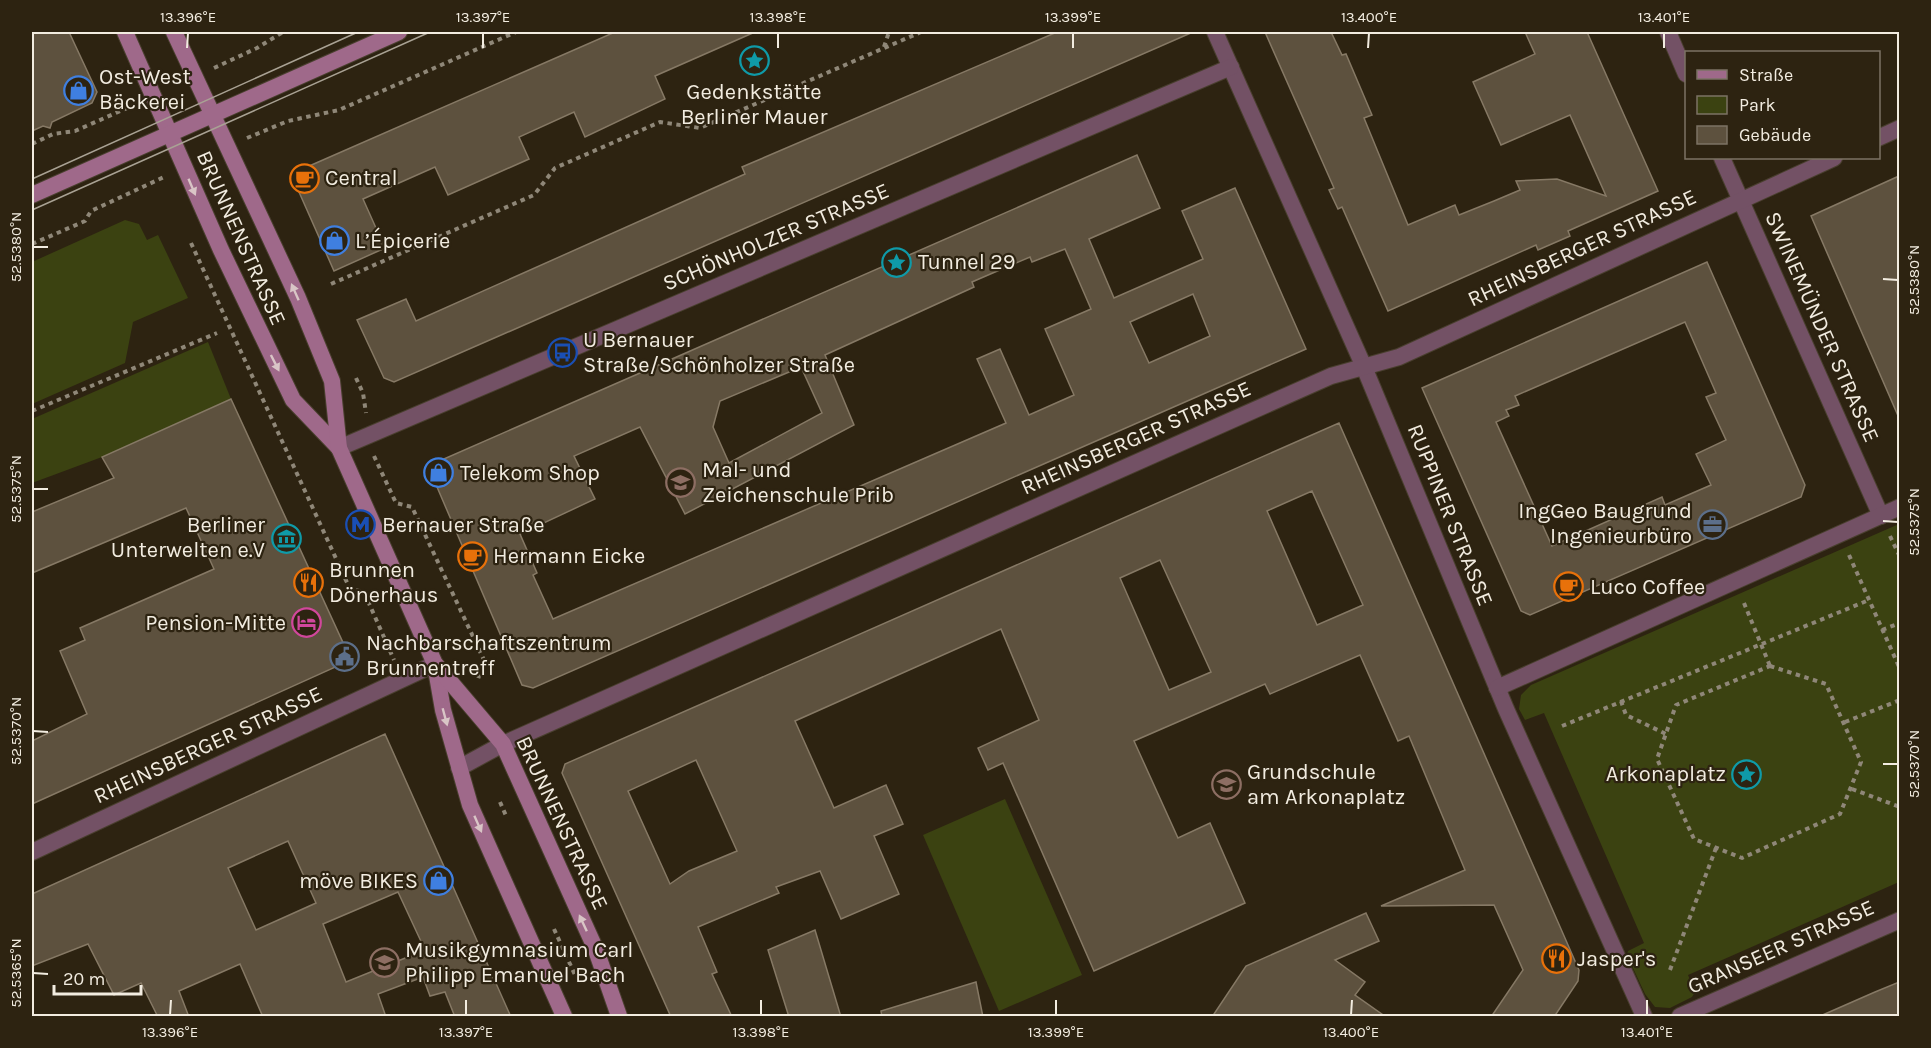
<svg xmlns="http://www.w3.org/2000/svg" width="1931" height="1048" viewBox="0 0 1931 1048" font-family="Karla,sans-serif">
  <rect width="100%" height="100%" fill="#2d2311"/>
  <g fill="#3b4211">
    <path d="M125 220 139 224 147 240 158 235 188 298 133 322 125 363 32 404V262Z"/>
    <path d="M208 342 231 399 102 457 32 483V419Z"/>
    <path d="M1899 524V882L1688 975 1695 992 1692 997 1670 1008 1655 1007 1645 994 1627 955 1628 951 1644 943 1544 713 1525 720 1519 709 1521 695 1531 685Z"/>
    <path d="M1005 799 1082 975 999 1011 923 835Z"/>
  </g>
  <g fill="#5d513e" stroke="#867965" stroke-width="1.5" fill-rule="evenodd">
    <path d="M32 32H69L97 92 92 103 52 122 50 128 43 126 32 131Z"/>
    <path d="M615 32H755L655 76 665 99 585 137 574 112 519 137 529 159 448 195 435 167 363 199 385 248 334 271 291 174Z"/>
    <path d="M1057 32H1193L394 382 384 378 357 320 406 299 416 321 745 174 742 167Z"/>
    <path d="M1265 32H1331L1342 55 1346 54 1372 115 1364 118 1408 225 1455 205 1459 215 1494 201 1520 190 1516 181 1557 179 1606 196 1570 115 1501 145 1473 82 1535 54 1525 32H1587L1658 191 1568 231 1570 236 1538 250 1536 245 1388 311 1342 207 1338 209 1329 190 1334 188Z"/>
    <path d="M1137 155 1160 208 1089 239 1114 298 1203 259 1182 211 1235 188 1306 349 533 688 522 685 428 466ZM1065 249 1091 309 1045 329 1074 395 1029 415 1000 349 977 359 1006 423 553 619 533 575 537 573 520 534 595 499 574 456 640 427 685 514 854 425 825 355 974 287 972 282 1002 269 1030 257 1032 262ZM1193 294 1210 336 1149 363 1130 322ZM801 367 822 413 729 463 713 427 720 401Z"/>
    <path d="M1899 176V418L1811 216Z"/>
    <path d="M1707 262 1805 485 1801 497 1530 615 1521 611 1422 388ZM1685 322 1716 393 1706 397 1726 440 1696 454 1711 485 1665 505 1662 497 1552 546 1496 422 1509 416 1506 410 1519 405 1515 396Z"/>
    <path d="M231 399 351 660 32 804V741L87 714 60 651 85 640 80 628 214 569 186 508 32 573V512L114 478 102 457Z"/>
    <path d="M1339 423 1579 970 1578 981 1554 1017H1491L1523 970 1494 905 1381 906 1465 870 1409 736 1398 741 1360 655 1270 694 1265 684 1134 741 1178 838 1210 823 1245 903 1094 971 1003 763 988 770 978 748 1039 720 1001 629 795 721 834 808 886 785 903 824 874 836 899 894 841 919 820 871 776 887 779 893 698 927 717 972 712 974 732 1017H671L562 773 565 764ZM1312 491 1363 605 1317 625 1267 511ZM1160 560 1211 672 1169 690 1120 578ZM696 760 737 851 689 871 670 884 628 791Z"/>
    <path d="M385 734 511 1017H455L445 992 430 996 423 977 378 994 386 1017H263L240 964 179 991 189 1017H158L141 983 114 995 88 944 32 966V894ZM288 841 316 903 256 930 228 868ZM398 892 425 950 346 982 323 924Z"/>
    <path d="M1366 913 1379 941 1335 960 1365 982 1355 995 1386 1017H1212L1246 966Z"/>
    <path d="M815 930 841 1017H789L768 950Z"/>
    <path d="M976 982 983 1017H882L881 1011Z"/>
    <path d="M1899 982V1017H1818L1875 992Z"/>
  </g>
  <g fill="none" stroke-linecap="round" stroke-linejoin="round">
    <defs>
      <g id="minor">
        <path d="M1215 32 1364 367 1506 709 1644 1016"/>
        <path d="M1668 32 1686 74"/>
        <path d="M1878 138 1900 128"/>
        <path d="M1722 158 1881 516"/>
        <path d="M339 448 1231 67"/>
        <path d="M1497 688 1900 507"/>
        <path d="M459 768 503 744 1331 376 1399 357 1834 158"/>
        <path d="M32 852 435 664"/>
        <path d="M1680 1016 1900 920"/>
      </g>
      <g id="secondary">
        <path d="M125 32 221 250 293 400 339 448"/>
        <path d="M174 32 298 298 332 381 339 448 435 664 443 710 470 805 564 1016"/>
        <path d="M32 195 399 32"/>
        <path d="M436 665 503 744 596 950 619 1016"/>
      </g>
    </defs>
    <use href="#minor" stroke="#493f2e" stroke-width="18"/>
    <use href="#secondary" stroke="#493f2e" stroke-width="18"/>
    <g stroke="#8f8778" stroke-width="4" stroke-dasharray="4.5 4.5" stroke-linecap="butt">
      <path d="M884 47 889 32"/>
      <path d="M214 68 257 48 283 32"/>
      <path d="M247 138 288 121 339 110 516 32"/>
      <path d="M32 144 53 134 75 131 134 105"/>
      <path d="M191 243 350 589 364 592 394 660"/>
      <path d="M32 244 85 221 91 211 164 177"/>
      <path d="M331 284 534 195 555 168 660 122 700 128 921 32"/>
      <path d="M356 378 363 393 366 413"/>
      <path d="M32 411 217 333"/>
      <path d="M374 456 396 503 412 507 484 660 478 679"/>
      <path d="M1890 536 1900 557"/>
      <path d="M1849 555 1900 669"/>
      <path d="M1744 603 1770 666"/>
      <path d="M1882 630 1900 623"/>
      <path d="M1770 666 1826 684 1861 762 1840 814 1742 858 1694 839 1657 759 1676 705Z"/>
      <path d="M1621 701 1626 715 1666 734"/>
      <path d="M1845 722 1900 700"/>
      <path d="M1562 726 1869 600"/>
      <path d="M1852 789 1900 807"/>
      <path d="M500 802 507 818"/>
      <path d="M554 929 575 975"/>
      <path d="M1670 970 1716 848"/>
    </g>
    <use href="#minor" stroke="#735165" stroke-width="16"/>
    <use href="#secondary" stroke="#9f698a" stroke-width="16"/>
    <g stroke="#a9a294" stroke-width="1.5">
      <path d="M32 179 358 32"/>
      <path d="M32 210 430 32"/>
    </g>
  </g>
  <defs><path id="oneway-solid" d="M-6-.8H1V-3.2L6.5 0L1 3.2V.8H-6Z" transform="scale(1.5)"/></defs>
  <g fill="#d9c5c6">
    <use href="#oneway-solid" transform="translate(192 187) rotate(67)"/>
    <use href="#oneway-solid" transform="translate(295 292) rotate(-114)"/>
    <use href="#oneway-solid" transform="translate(275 363) rotate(63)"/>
    <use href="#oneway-solid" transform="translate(445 717) rotate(75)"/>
    <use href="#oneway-solid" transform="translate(478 824) rotate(66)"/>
    <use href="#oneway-solid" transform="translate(583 923) rotate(-115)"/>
  </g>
  <path fill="none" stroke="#f2ece0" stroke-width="2" d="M187 48 188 33M483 48V33M778 48V33M1073 48V33M1368 48 1369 33M1664 48V33M33 247H48M1883 279 1898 280M33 489H48M1883 521 1898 522M33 731 48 732M1883 764H1898M33 973 48 974M170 1015 171 1000M466 1015V1000M761 1015V1000M1056 1015V1000M1351 1015 1352 1000M1647 1015V1000"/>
  <defs>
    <symbol id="sight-ring" viewBox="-11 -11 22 22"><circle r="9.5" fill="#2d2311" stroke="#0f9aa8" stroke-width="1.5"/><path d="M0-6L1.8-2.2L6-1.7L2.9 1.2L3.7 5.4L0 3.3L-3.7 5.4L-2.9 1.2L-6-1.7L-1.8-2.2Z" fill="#0f9aa8"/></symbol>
    <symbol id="shop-ring" viewBox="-11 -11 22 22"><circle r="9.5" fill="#2d2311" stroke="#3f7fe0" stroke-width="1.5"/><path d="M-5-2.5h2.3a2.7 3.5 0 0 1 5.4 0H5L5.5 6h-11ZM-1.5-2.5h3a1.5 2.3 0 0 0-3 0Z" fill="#3f7fe0"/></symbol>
    <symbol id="cafe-ring" viewBox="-11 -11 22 22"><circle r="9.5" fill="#2d2311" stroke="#e8710a" stroke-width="1.5"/><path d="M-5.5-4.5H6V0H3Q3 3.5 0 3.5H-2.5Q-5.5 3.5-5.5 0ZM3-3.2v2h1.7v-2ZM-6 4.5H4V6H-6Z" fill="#e8710a"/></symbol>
    <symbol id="bus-ring" viewBox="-11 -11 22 22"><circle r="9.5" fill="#2d2311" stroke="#1a4fb4" stroke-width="1.5"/><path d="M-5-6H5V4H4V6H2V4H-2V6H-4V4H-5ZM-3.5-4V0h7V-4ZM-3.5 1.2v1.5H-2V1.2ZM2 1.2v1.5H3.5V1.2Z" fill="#1a4fb4"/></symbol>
    <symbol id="school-ring" viewBox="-11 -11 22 22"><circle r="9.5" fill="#2d2311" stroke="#8d6e63" stroke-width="1.5"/><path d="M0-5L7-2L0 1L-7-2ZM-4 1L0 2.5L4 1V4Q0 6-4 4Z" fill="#8d6e63"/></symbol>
    <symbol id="office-ring" viewBox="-11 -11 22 22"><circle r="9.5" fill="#2d2311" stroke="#5c6f8a" stroke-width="1.5"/><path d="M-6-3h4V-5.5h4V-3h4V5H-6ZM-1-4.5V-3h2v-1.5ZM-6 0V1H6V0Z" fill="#5c6f8a"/></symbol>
    <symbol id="metro-ring" viewBox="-11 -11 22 22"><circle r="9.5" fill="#2d2311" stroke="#1a4fb4" stroke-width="1.5"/><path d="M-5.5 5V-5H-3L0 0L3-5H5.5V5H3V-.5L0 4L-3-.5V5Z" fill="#1a4fb4"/></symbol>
    <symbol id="museum-ring" viewBox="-11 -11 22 22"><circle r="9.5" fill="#2d2311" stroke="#0f9aa8" stroke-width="1.5"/><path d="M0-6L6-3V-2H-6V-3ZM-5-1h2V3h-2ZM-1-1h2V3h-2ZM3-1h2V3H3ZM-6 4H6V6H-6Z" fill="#0f9aa8"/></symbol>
    <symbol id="restaurant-ring" viewBox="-11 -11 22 22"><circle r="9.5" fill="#2d2311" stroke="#e8710a" stroke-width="1.5"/><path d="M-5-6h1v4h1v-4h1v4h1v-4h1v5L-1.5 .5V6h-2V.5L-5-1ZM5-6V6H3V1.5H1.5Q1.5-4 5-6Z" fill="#e8710a"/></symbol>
    <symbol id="hotel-ring" viewBox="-11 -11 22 22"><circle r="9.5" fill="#2d2311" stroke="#d1479c" stroke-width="1.5"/><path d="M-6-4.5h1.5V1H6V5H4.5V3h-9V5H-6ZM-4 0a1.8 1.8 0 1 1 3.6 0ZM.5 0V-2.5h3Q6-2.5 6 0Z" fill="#d1479c"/></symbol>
    <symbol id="civic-ring" viewBox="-11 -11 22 22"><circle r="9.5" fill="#2d2311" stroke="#5c6f8a" stroke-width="1.5"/><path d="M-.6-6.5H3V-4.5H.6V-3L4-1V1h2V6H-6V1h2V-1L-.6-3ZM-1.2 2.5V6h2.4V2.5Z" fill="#5c6f8a"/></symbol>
  </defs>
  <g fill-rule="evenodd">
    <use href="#sight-ring" x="738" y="44" width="33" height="33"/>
    <use href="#shop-ring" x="62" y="74" width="33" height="33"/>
    <use href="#cafe-ring" x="288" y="162" width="33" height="33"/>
    <use href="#shop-ring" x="318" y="224" width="33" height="33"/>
    <use href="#sight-ring" x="880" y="246" width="33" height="33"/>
    <use href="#bus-ring" x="546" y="336" width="33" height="33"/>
    <use href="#shop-ring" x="422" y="456" width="33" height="33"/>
    <use href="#school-ring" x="664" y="466" width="33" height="33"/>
    <use href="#office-ring" x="1696" y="508" width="33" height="33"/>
    <use href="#metro-ring" x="344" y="508" width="33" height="33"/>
    <use href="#museum-ring" x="270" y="522" width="33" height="33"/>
    <use href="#cafe-ring" x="456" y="540" width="33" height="33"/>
    <use href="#restaurant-ring" x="292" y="566" width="33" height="33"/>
    <use href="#cafe-ring" x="1552" y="570" width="33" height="33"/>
    <use href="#hotel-ring" x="290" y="606" width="33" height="33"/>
    <use href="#civic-ring" x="328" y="640" width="33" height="33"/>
    <use href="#sight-ring" x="1730" y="758" width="33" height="33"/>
    <use href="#school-ring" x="1210" y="768" width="33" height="33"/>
    <use href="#shop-ring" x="422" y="864" width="33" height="33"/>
    <use href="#restaurant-ring" x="1540" y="942" width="33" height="33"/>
    <use href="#school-ring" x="368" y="946" width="33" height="33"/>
  </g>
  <g text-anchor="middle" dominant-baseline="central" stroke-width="4.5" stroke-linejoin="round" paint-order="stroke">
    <g font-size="22" fill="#f2ece0" stroke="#2d2311" text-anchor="start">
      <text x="99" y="77">Ost-West<tspan x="99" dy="25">Bäckerei</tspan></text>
      <text x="754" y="92" text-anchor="middle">Gedenkstätte<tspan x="754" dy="25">Berliner Mauer</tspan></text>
      <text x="325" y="178">Central</text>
      <text x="355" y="241">L’Épicerie</text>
      <text x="918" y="262">Tunnel 29</text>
      <text x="583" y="340">U Bernauer<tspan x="583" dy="25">Straße/Schönholzer Straße</tspan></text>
      <text x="702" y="470">Mal- und<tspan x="702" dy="25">Zeichenschule Prib</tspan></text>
      <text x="460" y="473">Telekom Shop</text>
      <text x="1692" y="511" text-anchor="end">IngGeo Baugrund<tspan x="1692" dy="25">Ingenieurbüro</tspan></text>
      <text x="265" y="525" text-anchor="end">Berliner<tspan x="265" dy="25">Unterwelten e.V</tspan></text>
      <text x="382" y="525">Bernauer Straße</text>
      <text x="493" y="556">Hermann Eicke</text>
      <text x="329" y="570">Brunnen<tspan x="329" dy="25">Dönerhaus</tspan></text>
      <text x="1590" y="587">Luco Coffee</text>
      <text x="286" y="623" text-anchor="end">Pension-Mitte</text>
      <text x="366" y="643">Nachbarschaftszentrum<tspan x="366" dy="25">Brunnentreff</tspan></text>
      <text x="1247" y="772">Grundschule<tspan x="1247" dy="25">am Arkonaplatz</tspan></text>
      <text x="1726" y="774" text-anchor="end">Arkonaplatz</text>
      <text x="418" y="881" text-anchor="end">möve BIKES</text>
      <text x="405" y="950">Musikgymnasium Carl<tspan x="405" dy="25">Philipp Emanuel Bach</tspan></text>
      <text x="1577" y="959">Jasper's</text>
    </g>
    <g font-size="22" fill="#f2ece0" stroke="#2d2311">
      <text transform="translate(776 237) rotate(-23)">SCHÖNHOLZER STRASSE</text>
      <text transform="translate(241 238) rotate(66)">BRUNNENSTRASSE</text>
      <text transform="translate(1582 248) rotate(-25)">RHEINSBERGER STRASSE</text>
      <text transform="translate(1822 327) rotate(66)">SWINEMÜNDER STRASSE</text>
      <text transform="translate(1136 438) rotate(-24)">RHEINSBERGER STRASSE</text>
      <text transform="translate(1450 515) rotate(68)">RUPPINER STRASSE</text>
      <text transform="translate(208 745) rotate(-25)">RHEINSBERGER STRASSE</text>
      <text transform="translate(562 823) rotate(65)">BRUNNENSTRASSE</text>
      <text transform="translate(1781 947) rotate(-24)">GRANSEER STRASSE</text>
    </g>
  </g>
  <rect width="1931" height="1048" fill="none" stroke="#2d2311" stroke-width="66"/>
  <rect x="1685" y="51" width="195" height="108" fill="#2d2311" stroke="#7c7364" stroke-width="1.5"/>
  <rect x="1697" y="70" width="30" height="9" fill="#9f698a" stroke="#7c7364" stroke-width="1.5"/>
  <text x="1739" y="81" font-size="18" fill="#f2ece0">Straße</text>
  <rect x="1697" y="96" width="30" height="18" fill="#3b4211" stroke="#7c7364" stroke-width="1.5"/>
  <text x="1739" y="111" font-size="18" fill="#f2ece0">Park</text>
  <rect x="1697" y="126" width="30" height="18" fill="#5d513e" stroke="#7c7364" stroke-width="1.5"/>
  <text x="1739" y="141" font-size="18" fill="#f2ece0">Gebäude</text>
  <path d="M54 985v9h87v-9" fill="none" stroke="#f2ece0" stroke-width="3"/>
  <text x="63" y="985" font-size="18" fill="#f2ece0" stroke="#2d2311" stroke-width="4.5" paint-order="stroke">20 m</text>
  <rect x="33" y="33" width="1865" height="982" fill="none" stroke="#f2ece0" stroke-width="2"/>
  <g font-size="15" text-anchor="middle" fill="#f2ece0">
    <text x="188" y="22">13.396°E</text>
    <text x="483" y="22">13.397°E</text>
    <text x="778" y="22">13.398°E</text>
    <text x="1073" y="22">13.399°E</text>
    <text x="1369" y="22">13.400°E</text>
    <text x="1664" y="22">13.401°E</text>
    <text transform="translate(16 247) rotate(-90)" y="5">52.5380°N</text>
    <text transform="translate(1914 280) rotate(-90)" y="5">52.5380°N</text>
    <text transform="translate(16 489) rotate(-90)" y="5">52.5375°N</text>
    <text transform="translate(1914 522) rotate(-90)" y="5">52.5375°N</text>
    <text transform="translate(16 731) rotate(-90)" y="5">52.5370°N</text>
    <text transform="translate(1914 764) rotate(-90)" y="5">52.5370°N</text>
    <text transform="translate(16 973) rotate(-90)" y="5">52.5365°N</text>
    <text x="170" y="1037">13.396°E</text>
    <text x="466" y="1037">13.397°E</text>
    <text x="761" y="1037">13.398°E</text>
    <text x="1056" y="1037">13.399°E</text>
    <text x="1351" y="1037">13.400°E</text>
    <text x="1647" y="1037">13.401°E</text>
  </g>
</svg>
